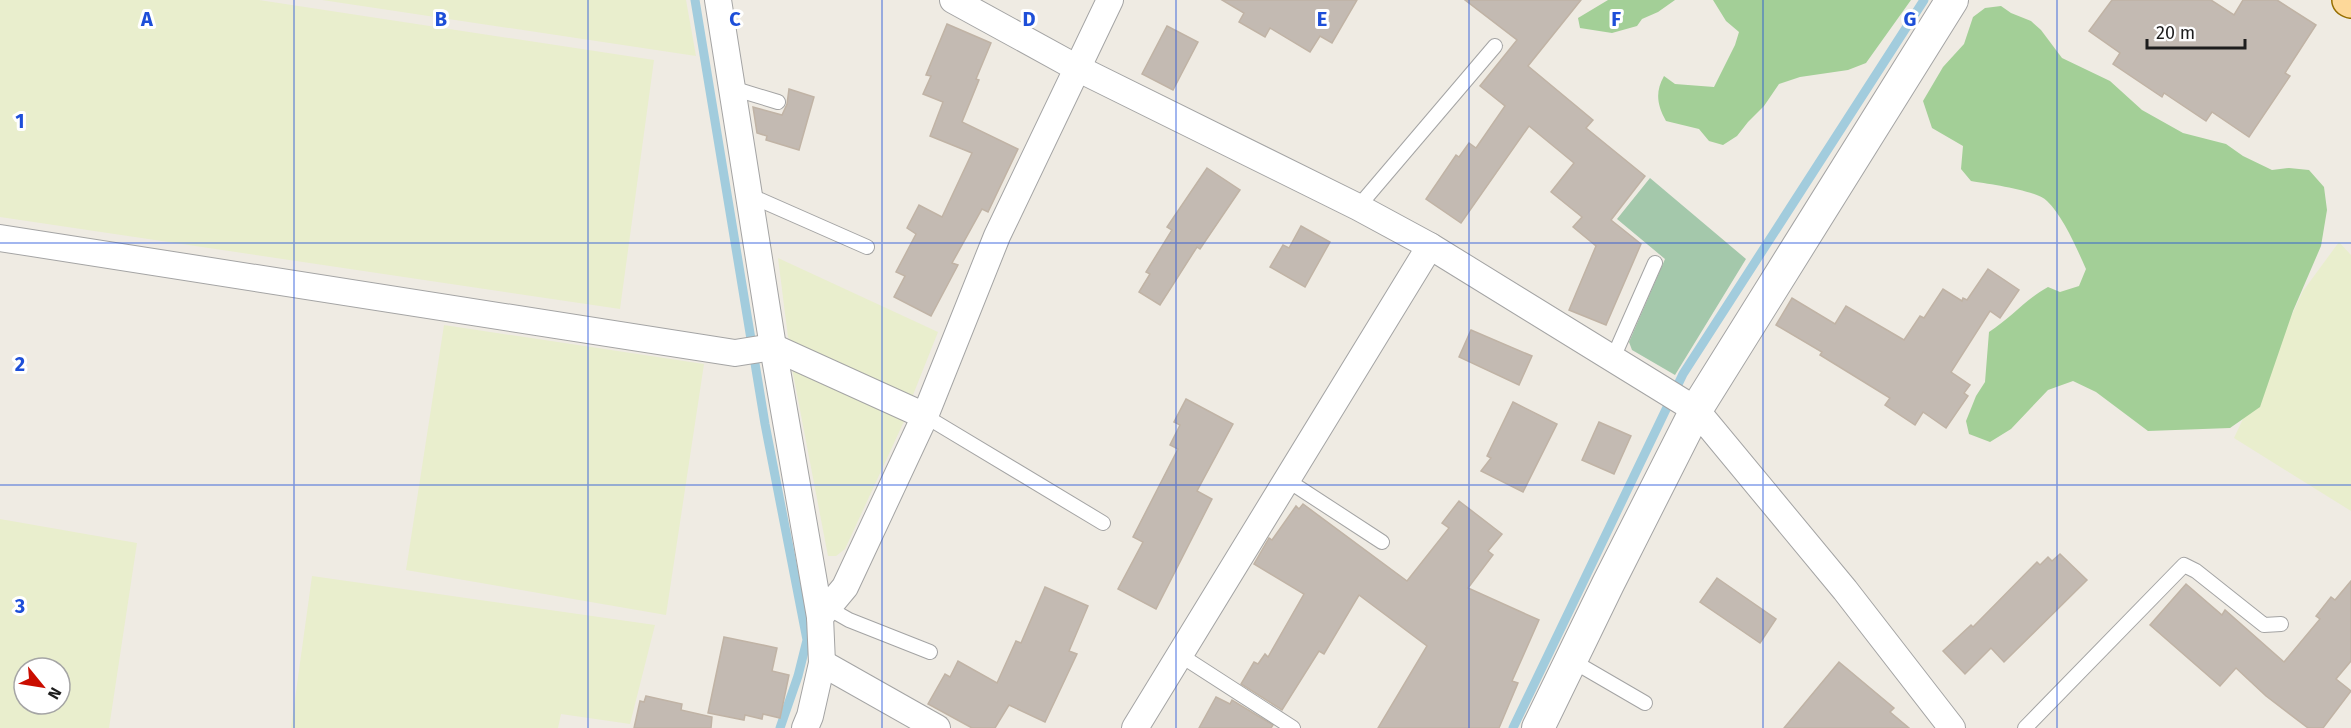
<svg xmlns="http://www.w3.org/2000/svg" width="2351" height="728" viewBox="0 0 2351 728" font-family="'Fira Sans',sans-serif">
  <rect width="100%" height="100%" fill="#efebe3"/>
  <g fill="#e9eecd" fill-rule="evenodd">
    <path d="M0 0H259L654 60 620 309 0 217Z"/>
    <path d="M322 0H686L696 56Z"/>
    <path d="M2339 242 2351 255V511L2234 438 2303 291Z"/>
    <path d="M778 258 938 332 911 400 794 344 788 337Z"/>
    <path d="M444 325 704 364 666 615 406 570Z"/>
    <path d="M791 363 906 417 845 549 836 556H828Z"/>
    <path d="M0 519 137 543 109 728H0ZM24 668H60V704H24Z"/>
    <path d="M312 576 655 625 630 724 561 714 558 728H291Z"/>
  </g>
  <g fill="#a3cf97">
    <path d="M1608 0H1675L1658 12 1642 19 1637 26 1612 33 1580 28 1578 18Z"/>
    <path d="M1713 0H1911L1866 63 1848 70 1800 77 1779 84 1764 106 1748 122 1737 136 1723 145 1709 141 1699 129 1666 121C1657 105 1655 92 1664 76L1675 84 1714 87 1735 45 1739 32 1726 21Z"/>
    <path d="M2001 6 2011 13 2031 21 2041 30 2062 58 2110 81 2142 110 2183 133 2226 144 2243 156 2272 170 2289 168 2309 170 2324 187 2327 210 2321 246 2293 311 2260 407 2230 428 2148 431 2096 392 2073 381 2048 390 2011 429 1990 442 1969 434 1966 421 1976 396 1985 382 1989 332C2011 318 2026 299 2048 287L2060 292 2079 286 2086 269C2077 249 2063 216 2047 201 2036 190 1988 184 1971 181L1961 169 1963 146 1932 128 1923 101 1943 67 1964 44 1973 17 1985 8Z"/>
  </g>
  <path fill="#a4c8ab" d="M1650 178 1746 259 1675 375 1632 350 1629 342 1665 259 1617 219Z"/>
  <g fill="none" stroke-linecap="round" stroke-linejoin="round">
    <g stroke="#a2ccdd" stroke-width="9">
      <path d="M695 0 765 424 807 640 798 676 780 728"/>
      <path d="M1513 728 1683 374 1924 0"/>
    </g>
  </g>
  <g fill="#c3bab2" stroke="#c0b3a5" stroke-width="1.5">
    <path d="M1222 0H1357L1332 43 1320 36 1310 52 1270 28 1265 37 1239 22 1244 13Z"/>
    <path d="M1465 0H1581L1528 66 1593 120 1586 128 1645 176 1611 220 1641 244 1606 325 1569 310 1596 246 1573 227 1582 217 1551 192 1574 163 1529 126 1461 223 1426 199 1456 155 1459 157 1469 143 1476 148 1505 106 1480 86 1517 40Z"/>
    <path d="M2112 0H2211L2234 15 2243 0H2277L2316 25 2285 73 2290 76 2249 137 2212 112 2206 121 2164 93 2162 97 2113 64 2120 53 2089 31Z"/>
    <path d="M947 24 991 43 976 79 979 80 962 122 1018 149 988 212 982 209 952 263 958 265 931 316 894 297 905 276 896 272 916 234 907 228 919 205 942 217 972 153 930 136 943 102 923 94 931 76 926 75Z"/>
    <path d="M1167 26 1198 42 1173 90 1142 74Z"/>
    <path d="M789 89 814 97 799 150 766 140 767 136 757 133 753 107 782 115 787 104Z"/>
    <path d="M1207 168 1240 190 1200 249 1197 247 1160 305 1139 292 1150 274 1146 272 1172 230 1167 227Z"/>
    <path d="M1301 226 1330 242 1305 287 1270 267 1283 245 1289 248Z"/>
    <path d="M1988 269 2019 290 2000 318 1990 311 1951 372 1970 385 1964 393 1968 396 1946 428 1923 412 1915 425 1885 405 1890 398 1820 355 1822 352 1776 325 1792 298 1835 324 1846 306 1904 340 1920 316 1924 318 1943 289 1962 301 1963 298 1967 300Z"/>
    <path d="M1471 330 1532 356 1519 385 1459 357Z"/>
    <path d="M1186 399 1233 424 1197 491 1212 499 1156 609 1118 589 1143 542 1133 537 1178 449 1170 445 1180 425 1174 422Z"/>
    <path d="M1513 402 1557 424 1523 492 1481 471 1491 458 1487 456Z"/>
    <path d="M1599 422 1631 436 1614 474 1582 460Z"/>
    <path d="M1459 501 1502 534 1488 551 1493 555 1468 588 1539 620 1512 681 1518 683 1499 728H1378L1427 646 1359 595 1324 654 1319 651 1282 710 1241 684 1254 662 1258 664 1265 654 1268 657 1304 594 1254 564 1269 538 1272 540 1296 506 1299 509 1303 504 1407 581 1449 528 1442 523Z"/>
    <path d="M2060 554 2087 580 2004 662 1991 648 1965 674 1943 651 1971 625 1973 627 2037 562 2040 565 2048 557 2052 561Z"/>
    <path d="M1717 578 1776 619 1760 643 1700 602Z"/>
    <path d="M2351 581V661L2336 679 2351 691 2323 728H2308L2266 696 2236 668 2220 686 2150 625 2186 584 2222 615 2225 610 2284 662 2320 619 2316 616 2331 597 2335 600Z"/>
    <path d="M1045 587 1088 606 1069 651 1077 654 1045 722 1009 705 995 728H972L928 704 945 674 950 677 958 661 997 683 1016 641 1021 643Z"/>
    <path d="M724 637 777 648 772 671 789 675 780 718 763 714 762 719 745 715 744 720 708 713Z"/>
    <path d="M1839 662 1894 708 1890 712 1909 728H1784Z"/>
    <path d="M646 696 682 704 681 710 712 717 711 728H634L640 701 644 702Z"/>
    <path d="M1216 697 1230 704 1232 700 1273 725 1271 728H1199Z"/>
  </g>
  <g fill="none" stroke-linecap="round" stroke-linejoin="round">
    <defs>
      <g id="service">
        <path d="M732 88 778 102"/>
        <path d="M749 195 867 247"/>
        <path d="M1358 207 1495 46"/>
        <path d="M1613 358 1655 263"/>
        <path d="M925 416 1103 523"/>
        <path d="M1287 480 1382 542"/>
        <path d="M828 608 849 620 930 652"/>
        <path d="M1180 655 1293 728"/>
        <path d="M1571 660 1645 703"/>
        <path d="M2025 728 2184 565 2196 571 2264 625 2281 624"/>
      </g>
      <g id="minor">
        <path d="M718 0 773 347 820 617 822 663 810 716 805 728"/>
        <path d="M953 0 1077 68 1358 207 1430 246 1696 410 1845 590 1952 728"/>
        <path d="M0 238 735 353 773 347 925 416"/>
        <path d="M820 617 845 587 925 416 997 236 1110 0"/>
        <path d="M822 663 937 728"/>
        <path d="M1135 728 1430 246"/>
      </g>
      <path id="tertiary" d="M1538 728 1608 584 1696 410 1952 0"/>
      <path id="primary" d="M2349 0 2351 1"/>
    </defs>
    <use href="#service" stroke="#a4a4a4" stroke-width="16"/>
    <use href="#minor" stroke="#a4a4a4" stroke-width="28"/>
    <use href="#tertiary" stroke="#a4a4a4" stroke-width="34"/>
    <use href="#primary" stroke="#966e00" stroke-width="36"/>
    <use href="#service" stroke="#fff" stroke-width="14"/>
    <use href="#minor" stroke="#fff" stroke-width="26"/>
    <use href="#tertiary" stroke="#fff" stroke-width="32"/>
    <use href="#primary" stroke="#fdd899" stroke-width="33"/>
  </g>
  <path fill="none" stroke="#1d4ed8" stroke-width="1.5" stroke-opacity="0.55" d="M294 0V728M588 0V728M882 0V728M1176 0V728M1469 0V728M1763 0V728M2057 0V728M0 243H2351M0 485H2351"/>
  <g font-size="20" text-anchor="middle" font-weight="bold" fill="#1d4ed8" stroke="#fff" stroke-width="6" stroke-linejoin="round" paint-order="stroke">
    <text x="147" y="26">A</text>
    <text x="441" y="26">B</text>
    <text x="735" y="26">C</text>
    <text x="1029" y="26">D</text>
    <text x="1322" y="26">E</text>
    <text x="1616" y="26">F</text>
    <text x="1910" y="26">G</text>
    <text x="20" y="128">1</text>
    <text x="20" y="371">2</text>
    <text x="20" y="613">3</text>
  </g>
  <g transform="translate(42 686) rotate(120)"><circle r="28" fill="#ffffff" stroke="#a5a5a5" stroke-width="1.5"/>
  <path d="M0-4.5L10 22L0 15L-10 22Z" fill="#ca0d00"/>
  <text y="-9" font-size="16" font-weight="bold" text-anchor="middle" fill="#1d1d1d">N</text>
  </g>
  <path d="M2147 39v9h98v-9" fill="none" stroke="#1d1d1d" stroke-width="3"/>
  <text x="2156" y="39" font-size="18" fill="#1d1d1d" stroke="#ffffff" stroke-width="4.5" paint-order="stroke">20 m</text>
</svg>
